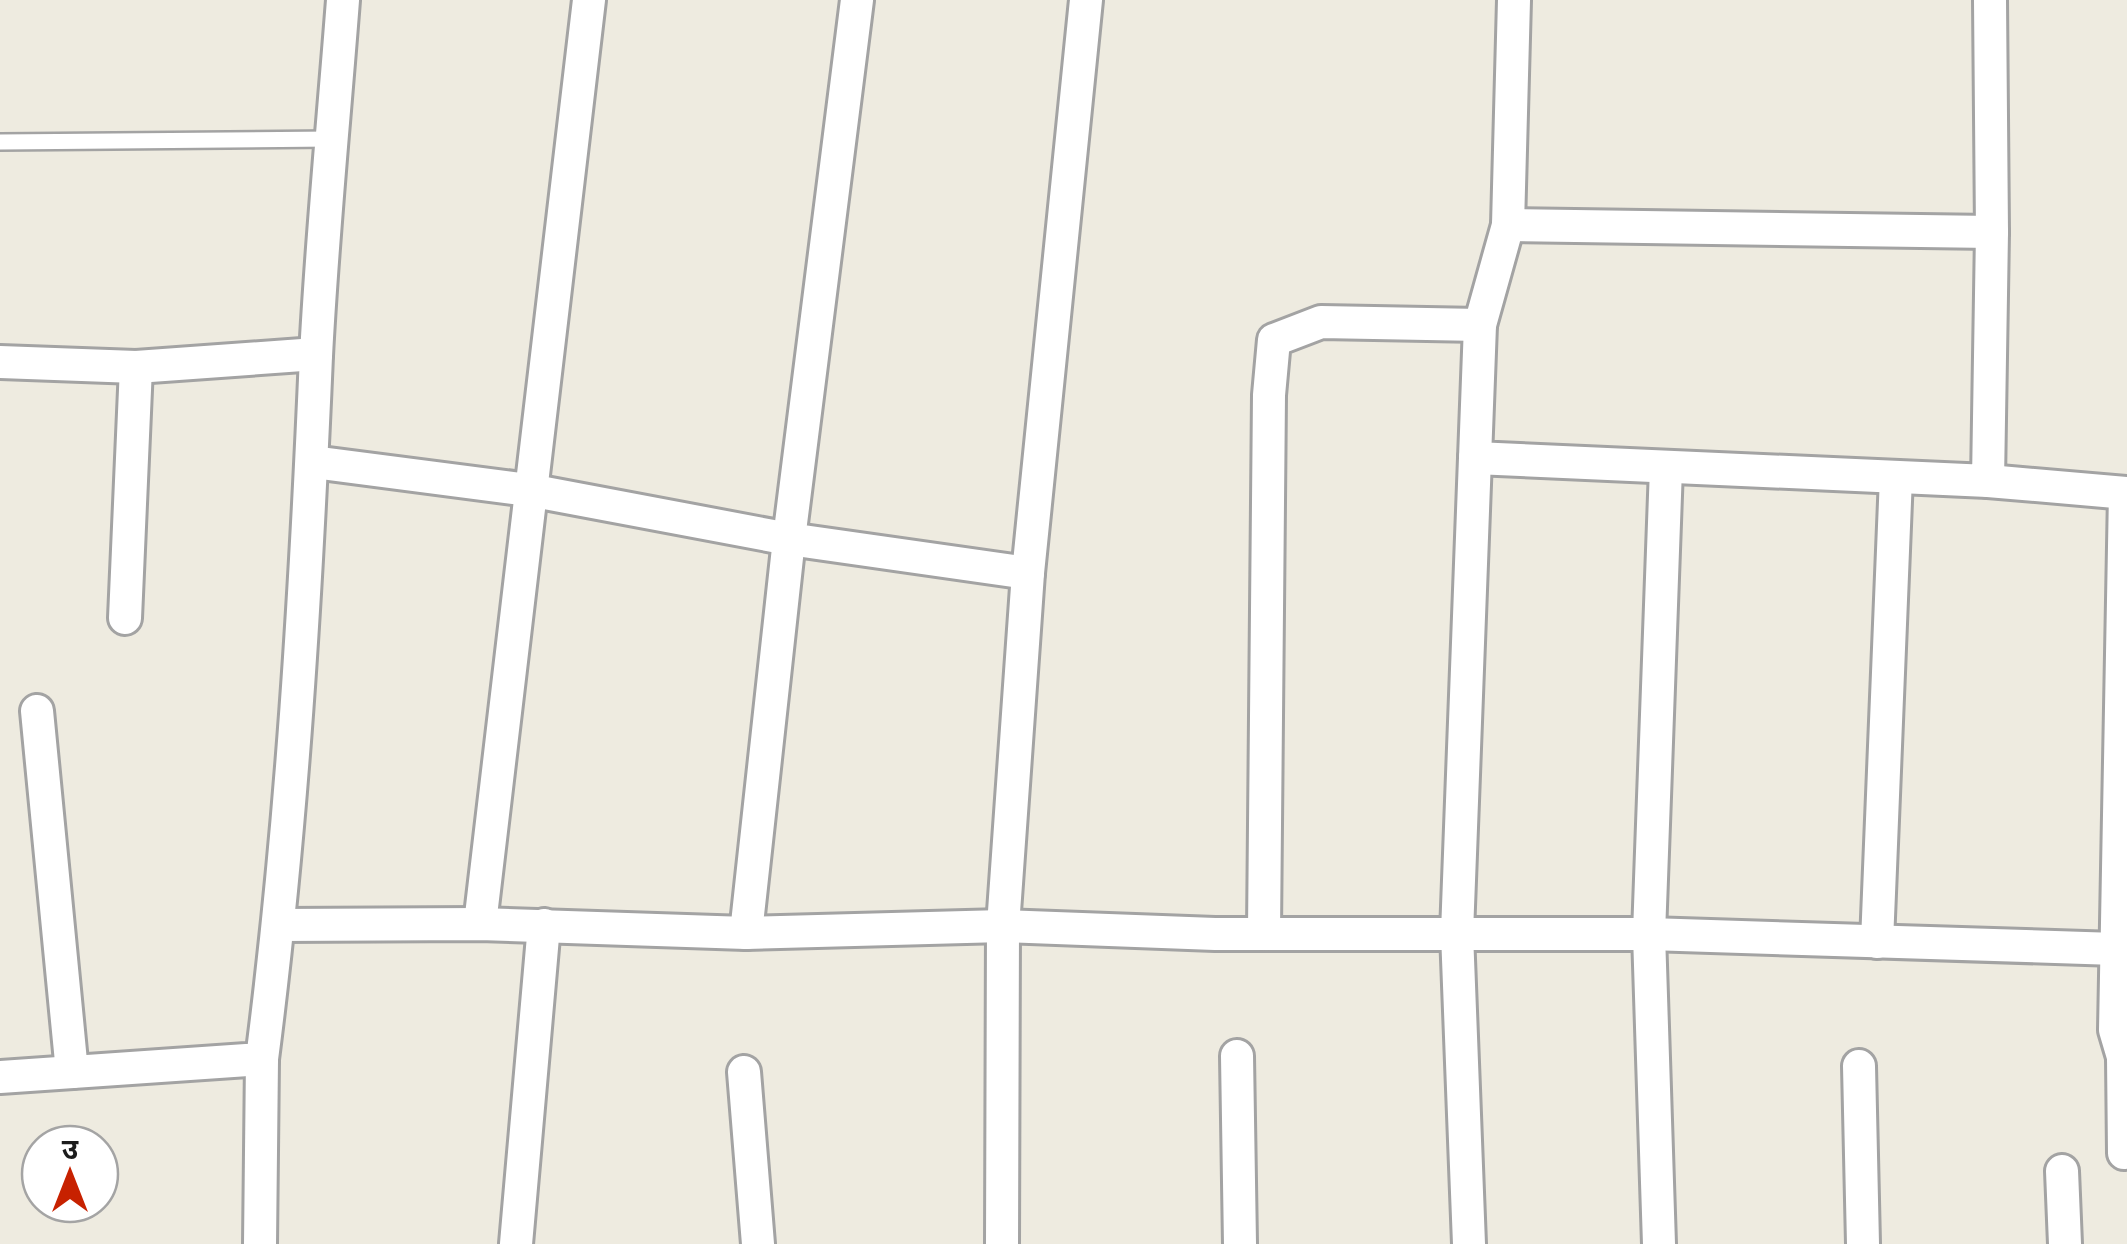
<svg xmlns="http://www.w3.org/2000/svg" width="2127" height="1244" viewBox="0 0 2127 1244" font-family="Overpass,'Noto Sans Devanagari',sans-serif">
  <rect width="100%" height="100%" fill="#eeebe0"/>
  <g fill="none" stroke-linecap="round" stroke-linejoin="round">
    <defs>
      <path id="lane" d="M0 142 332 139"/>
      <g id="street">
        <path d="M1514 0 1508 225 1480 325 1475 458 1988 481 1992 232 1990 0"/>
        <path d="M1508 225 1992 232"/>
        <path d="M0 362 136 367 316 354"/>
        <path d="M313 462 529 490 789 539 1028 573"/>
        <path d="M1988 481 2127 493"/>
        <path d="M2125 493 2115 1030 2123 1057 2127 1061"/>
        <path d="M125 618 136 367"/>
        <path d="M37 711 72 1072"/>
        <path d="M480 924 589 0"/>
        <path d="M279 925 480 924 746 933 1003 926 1215 934H1649L2116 949"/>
        <path d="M1264 932 1269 395 1274 340 1321 322 1480 325"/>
        <path d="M746 933 789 539 857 0"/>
        <path d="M1877 942 1896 477"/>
        <path d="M1237 1056 1240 1244"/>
        <path d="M2123 1057 2124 1153"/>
        <path d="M1859 1066 1863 1244"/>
        <path d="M744 1072 758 1244"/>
        <path d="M0 1077 262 1059C292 826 306 590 316 356 322 237 334 118 343 0"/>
        <path d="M2062 1171 2065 1244"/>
        <path d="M260 1244 262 1059"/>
        <path d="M516 1244 544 925"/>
        <path d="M1002 1244 1003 926 1028 573 1086 0"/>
        <path d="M1469 1244 1457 933 1475 458"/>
        <path d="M1659 1244 1649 934 1666 468"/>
      </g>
    </defs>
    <use href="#lane" stroke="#a3a3a3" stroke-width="20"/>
    <use href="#street" stroke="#a3a3a3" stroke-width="38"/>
    <use href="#lane" stroke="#fff" stroke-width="15"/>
    <use href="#street" stroke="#fff" stroke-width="32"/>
  </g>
  <g transform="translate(70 1174)"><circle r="48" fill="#ffffff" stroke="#a4a4a4" stroke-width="2.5"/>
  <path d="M0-8L18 38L0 25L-18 38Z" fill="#c72100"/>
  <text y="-15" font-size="28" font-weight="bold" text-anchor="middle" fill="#1c1c1c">उ</text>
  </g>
</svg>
